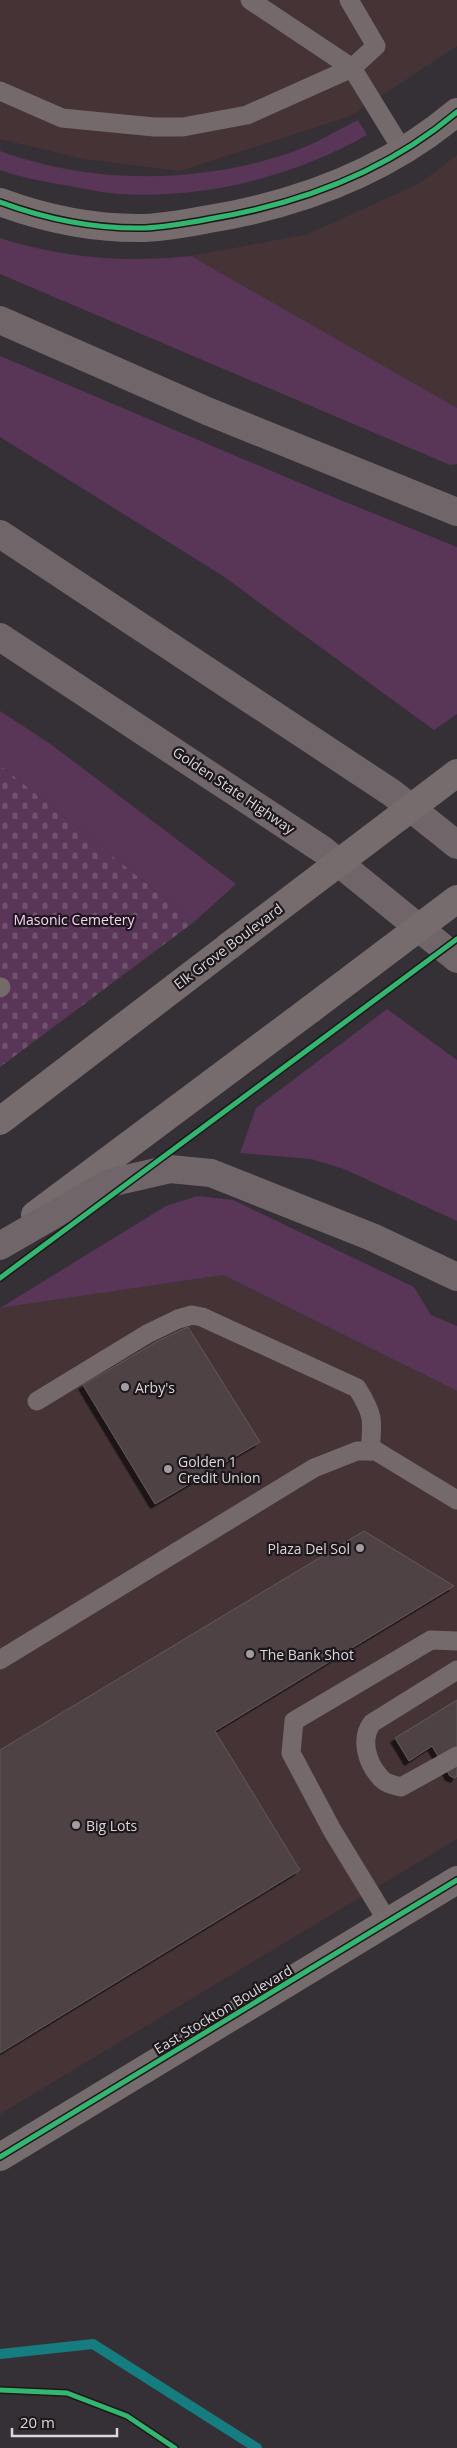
<svg xmlns="http://www.w3.org/2000/svg" width="457" height="2448" viewBox="0 0 457 2448" font-family="'Open Sans',sans-serif">
  <defs>
    <pattern id="cemetery-stones" width="16" height="16" patternUnits="userSpaceOnUse" patternTransform="scale(1.25)"><rect width="16" height="16" fill="#593558"/><path d="M2 7V4a2 2 0 0 1 4 0v3zM10 15v-3a2 2 0 0 1 4 0v3z" fill="#70526f"/></pattern>
    <filter id="shadow"><feDropShadow dx="-4.5" dy="4.5" stdDeviation="0" flood-color="#0009"/></filter>
  </defs>
  <rect width="100%" height="100%" fill="#353035"/>
  <g fill="#453336">
    <path d="M0 0H457V46L351 116 180 171 84 159 0 139Z"/>
    <path d="M457 155V408L191 256 308 234 420 183Z"/>
    <path d="M223 1275 457 1391V1839L0 2114V1308Z"/>
  </g>
  <g fill="#593558">
    <path d="M358 120 367 135C293 177 204 199 119 194 103 193 86 189 70 186 46 182 22 178 0 170V151C92 185 200 184 292 152 315 144 336 131 358 120Z"/>
    <path d="M0 238C62 258 126 263 191 256L457 408V464L450 465 0 274Z"/>
    <path d="M0 356 333 497 457 547V714L434 730 223 576 0 437Z"/>
    <path d="M0 711 49 743 236 884 194 922 0 765Z"/>
    <path d="M387 1009 457 1060V1221L344 1169 311 1159 240 1153 256 1108Z"/>
    <path d="M197 1196 233 1200 414 1287 431 1315 457 1326V1391L223 1275 0 1308 166 1206Z"/>
  </g>
  <path fill="url(#cemetery-stones)" d="M0 765 194 922 0 1067Z"/>
  <g fill="none" stroke-linecap="round" stroke-linejoin="round">
    <path stroke="#157c7f" stroke-width="10" d="M0 2354 93 2344 257 2448"/>
  </g>
  <g fill="#504244" stroke="#5f595a" filter="url(#shadow)">
    <path d="M188 1327 260 1442 155 1504 83 1385 158 1341Z"/>
    <path d="M364 1531 454 1586 215 1731 300 1870 0 2053V1750Z"/>
    <path d="M457 1700V1776L455 1778 450 1776 432 1746 409 1761 395 1738Z"/>
  </g>
  <g fill="none" stroke-linecap="round" stroke-linejoin="round">
    <g stroke="#74696b" stroke-width="19">
      <path d="M250 0 352 68 403 151"/>
      <path d="M0 91 62 118 154 127H183L247 115 352 68 376 46 349 0"/>
      <path d="M0 988 1 987"/>
      <path d="M37 1401 147 1334 178 1319 192 1315 202 1317 357 1388C374 1415 373 1420 370 1451"/>
      <path d="M0 1660 314 1468 357 1451H376L457 1500"/>
      <path d="M457 1670 372 1723C360 1739 367 1763 380 1777 385 1784 394 1785 401 1787L457 1756"/>
      <path d="M388 1922 332 1830 291 1753 294 1721 431 1640 457 1641"/>
    </g>
    <g stroke="#766c6d" stroke-width="28">
      <path d="M0 202C46 219 96 229 145 228 167 227 188 223 209 219 300 204 386 172 457 112"/>
      <path d="M0 1121 229 946"/>
      <path d="M35 1215 311 1009"/>
      <path d="M0 2157 457 1880"/>
    </g>
    <g stroke="#706669" stroke-width="28">
      <path d="M0 320 207 411 457 512"/>
      <path d="M0 534 392 793 457 845"/>
      <path d="M0 637 323 850 457 959"/>
      <path d="M0 1246 109 1183 170 1169 211 1173 372 1237 457 1277"/>
    </g>
    <g stroke="#766c6d" stroke-width="28">
      <path d="M229 946 457 773"/>
      <path d="M311 1009 457 899"/>
    </g>
    <defs>
      <g id="cycleway">
        <path d="M0 202C46 219 96 229 145 228 167 227 188 223 209 219 300 204 386 172 457 112"/>
        <path d="M0 1278 457 939"/>
        <path d="M0 2157 457 1880"/>
        <path d="M0 2390 67 2393 127 2416 175 2448"/>
      </g>
    </defs>
    <use href="#cycleway" stroke="#1d181c" stroke-width="8"/>
    <use href="#cycleway" stroke="#33b770" stroke-width="5"/>
  </g>
  <g fill="#a29ca2" stroke="#1d181c" stroke-width="2">
    <circle cx="125" cy="1387" r="5"/>
    <circle cx="168" cy="1469" r="5"/>
    <circle cx="360" cy="1548" r="5"/>
    <circle cx="250" cy="1654" r="5"/>
    <circle cx="76" cy="1825" r="5"/>
  </g>
  <g text-anchor="middle" dominant-baseline="central" stroke-width="4.5" stroke-linejoin="round" paint-order="stroke">
    <g font-size="14" fill="#ddd6dc" stroke="#1d181c">
      <text transform="translate(234 790) rotate(34)">Golden State Highway</text>
      <text transform="translate(228 946) rotate(-37)">Elk Grove Boulevard</text>
      <text transform="translate(223 2009) rotate(-31)">East Stockton Boulevard</text>
    </g>
    <g font-size="14" fill="#facef7" stroke="#1d181c">
      <text x="74" y="919">Masonic Cemetery</text>
    </g>
    <g font-size="14" fill="#ddd6dc" stroke="#1d181c" text-anchor="start">
      <text x="135" y="1387">Arby's</text>
      <text x="178" y="1461">Golden 1<tspan x="178" dy="16">Credit Union</tspan></text>
      <text x="350" y="1548" text-anchor="end">Plaza Del Sol</text>
      <text x="260" y="1654">The Bank Shot</text>
      <text x="86" y="1825">Big Lots</text>
    </g>
  </g>
  <path d="M12 2428v8h105v-8" fill="none" stroke="#ddd6dc" stroke-width="2.5"/>
  <text x="20" y="2428" font-size="15" fill="#ddd6dc" stroke="#1d181c" stroke-width="4" paint-order="stroke">20 m</text>
</svg>
